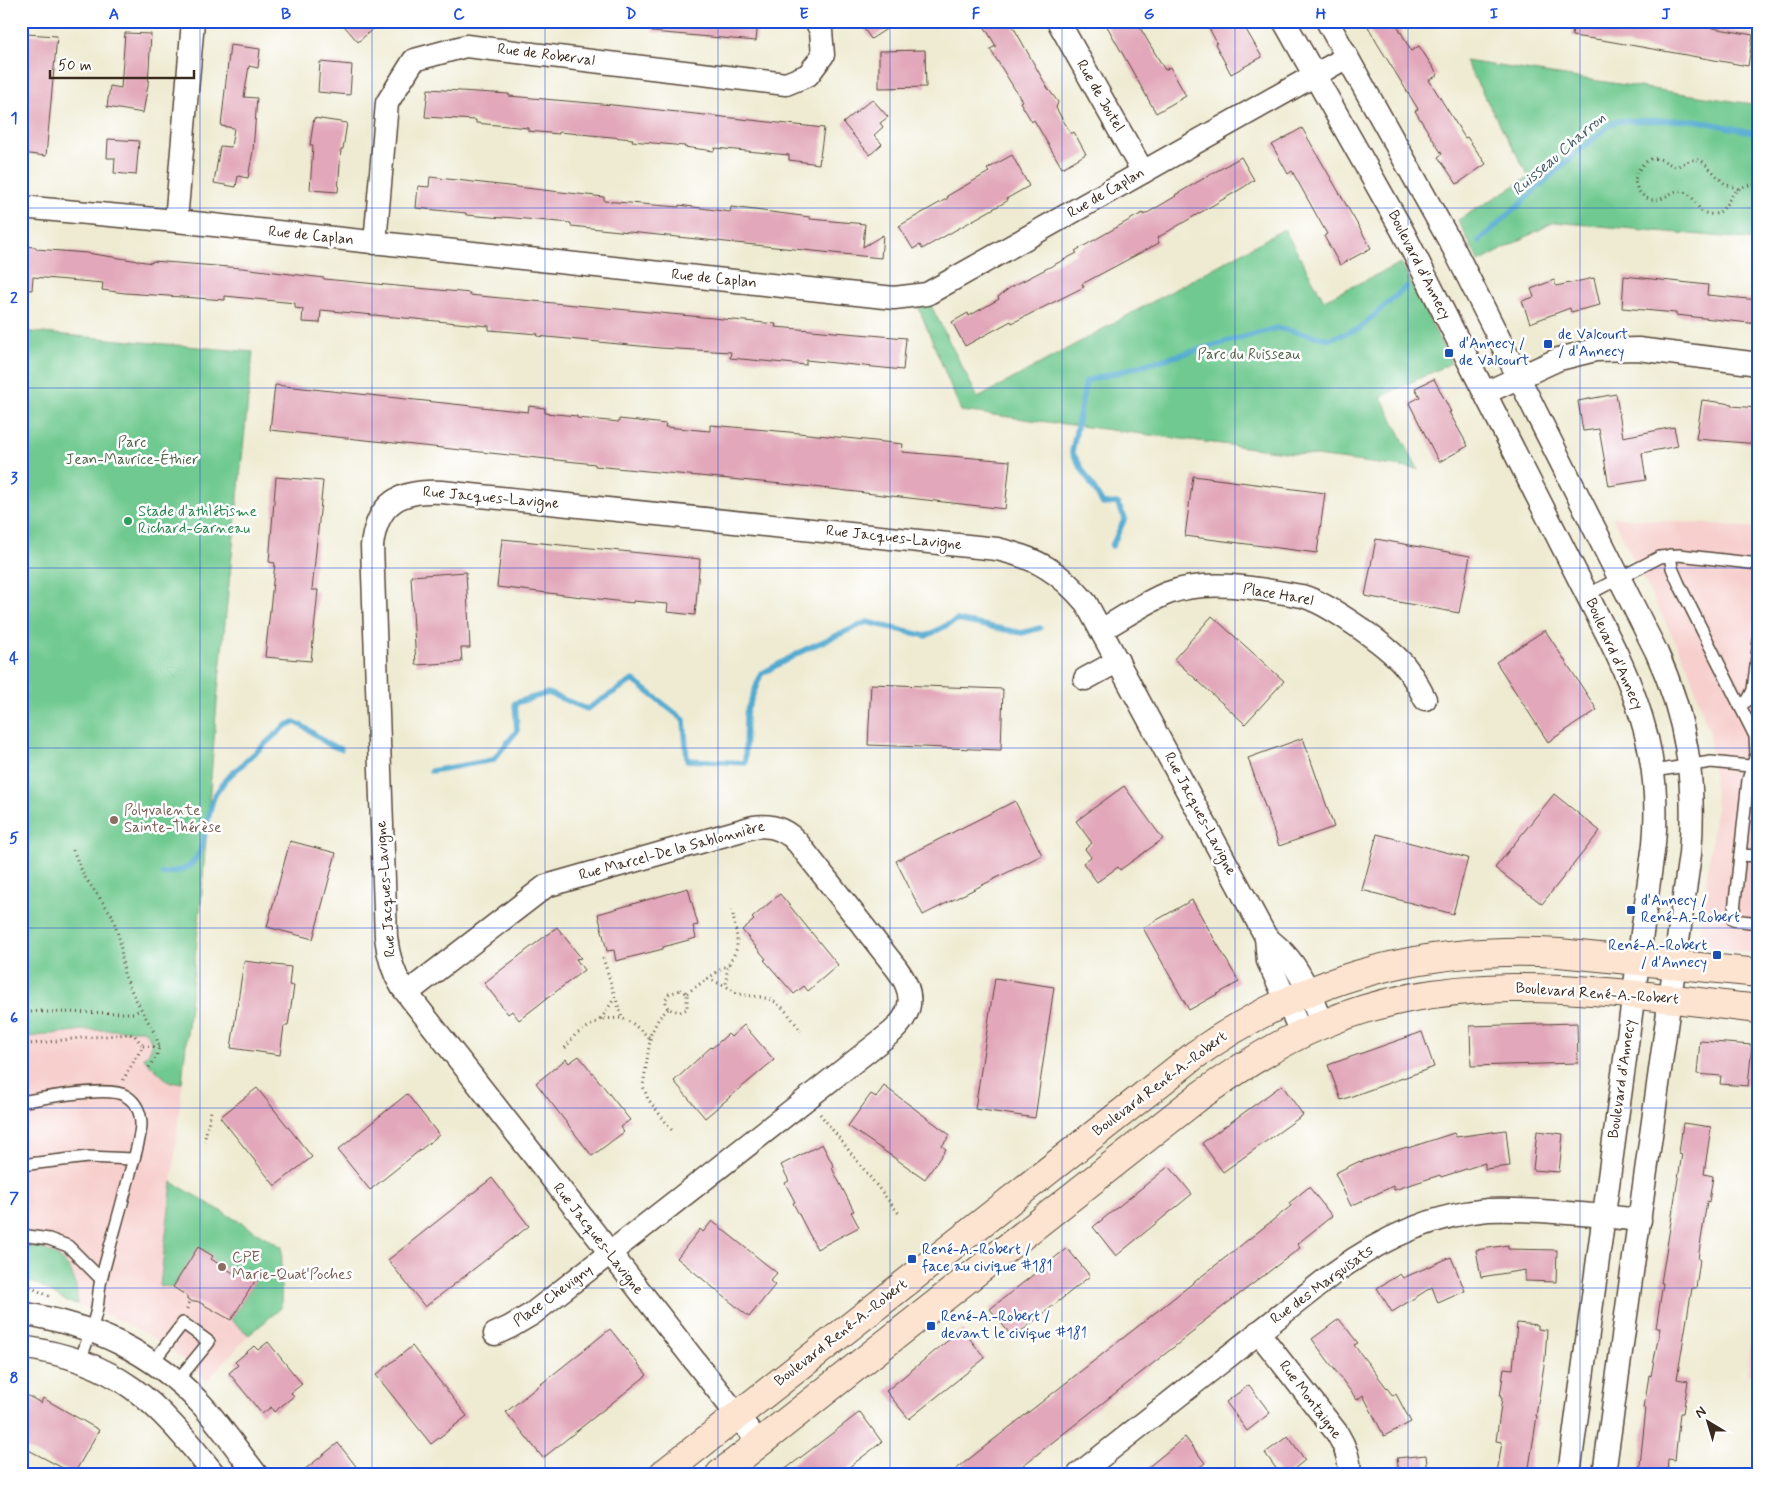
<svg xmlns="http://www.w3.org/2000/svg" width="1780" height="1495" viewBox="0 0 1780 1495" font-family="Mynerve,sans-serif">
  <rect width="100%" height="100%" fill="#fff"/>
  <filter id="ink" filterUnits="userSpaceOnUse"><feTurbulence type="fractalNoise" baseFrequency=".02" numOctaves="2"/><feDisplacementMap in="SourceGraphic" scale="10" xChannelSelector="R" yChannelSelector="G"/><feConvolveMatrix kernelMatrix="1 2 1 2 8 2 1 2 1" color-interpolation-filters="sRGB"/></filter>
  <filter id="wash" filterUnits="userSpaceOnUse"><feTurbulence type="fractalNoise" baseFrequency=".0096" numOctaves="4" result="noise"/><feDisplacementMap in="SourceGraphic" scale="20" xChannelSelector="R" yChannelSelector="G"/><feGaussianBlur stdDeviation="1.12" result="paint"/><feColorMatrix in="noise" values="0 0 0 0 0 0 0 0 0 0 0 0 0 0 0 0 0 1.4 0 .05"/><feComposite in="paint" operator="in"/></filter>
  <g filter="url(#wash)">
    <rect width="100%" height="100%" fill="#efebd3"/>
    <g fill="#f7d0ce">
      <path d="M21 331 253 352 218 690 201 901 172 1182 282 1247 281 1308 246 1338 207 1381 188 1363 152 1337 128 1324 102 1313 67 1302 39 1285 21 1279Z"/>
      <path d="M1612 517 1759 528V954L1711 948 1700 931 1716 807 1709 731 1687 665Z"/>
      <path d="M1759 1282V1375L1747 1374Z"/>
    </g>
    <g fill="#70c990" stroke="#567a57">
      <path d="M1465 61 1759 105V240L1554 222 1479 262 1458 220 1529 177Z"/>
      <path d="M1284 229 1324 300 1401 263 1451 363 1381 397 1418 469 961 411 913 294 923 290 978 398Z"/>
      <path d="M21 331 253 352 218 690 201 901 182 1082 170 1083 143 1058C155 1049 153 1038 143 1030H83L21 1038Z"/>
      <path d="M172 1182 282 1247 281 1308 249 1335 231 1320 255 1281 241 1272 238 1276 211 1259 212 1256 198 1247 173 1287 160 1286Z"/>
      <path d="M21 1244C56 1248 79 1266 77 1304L67 1302 39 1285 21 1279Z"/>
    </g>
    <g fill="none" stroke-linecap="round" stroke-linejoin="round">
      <g stroke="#53aad0" stroke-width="5.5">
        <path d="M1479 241 1565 163 1615 121 1695 120 1759 134"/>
        <path d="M1112 546 1125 518 1117 503 1103 504 1072 452 1086 381 1277 328 1329 339 1359 329 1406 287"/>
        <path d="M431 771 493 760 517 731 515 703 548 693 587 709 633 680 684 720 687 760 745 763 746 713 761 674 806 649 867 622 926 636 957 620 1022 633 1040 628"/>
        <path d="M162 874C171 872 182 871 189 866 207 852 206 816 214 797 217 791 222 786 225 780L285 726 294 722C312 728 322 745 341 749"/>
      </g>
    </g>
    <g id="blocks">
      <g fill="#e2a7ba">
        <path d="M340 21H382L358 42Z"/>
        <path d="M653 21H758L756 41 652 32Z"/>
        <path d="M859 21H899L871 39Z"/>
        <path d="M981 21H1010L1047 87 1058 102 1056 108 1071 134 1074 132 1086 154 1062 168 1034 120 1032 122 1020 102 1022 101 990 49 996 46Z"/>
        <path d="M1104 21H1136L1165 70 1170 67 1186 96 1156 113Z"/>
        <path d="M1205 21H1241L1262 57 1231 74 1215 44 1217 43Z"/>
        <path d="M1365 21H1395L1411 51 1419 46 1438 75 1429 80 1465 138 1467 137 1486 164 1457 184 1438 157 1442 154 1415 111 1418 109 1377 43Z"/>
        <path d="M1574 21H1673L1753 35 1748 66 1602 40 1572 36Z"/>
        <path d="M125 33 151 34 148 85 143 113 107 107 110 86 121 88Z"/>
        <path d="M26 34 57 36 46 156 21 153V78Z"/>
        <path d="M230 45 260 49 258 68 249 66 244 97 257 98 253 151 248 178 238 176 236 187 214 183 220 146 231 147 234 128 221 126Z"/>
        <path d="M925 50 926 87 879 88V51Z"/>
        <path d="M320 62 352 65 350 95 318 92Z"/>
        <path d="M428 89 509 94V96L613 105 824 128 819 164 789 160V155L715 148 714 151 684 147 685 146 632 141 633 139 559 132V134L528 131V128L476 123V120L425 117Z"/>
        <path d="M872 99 888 117 880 123 883 127 874 135 882 144 870 155 843 123Z"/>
        <path d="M314 118 347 123 343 149H341L338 192 310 190 313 145H310Z"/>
        <path d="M1302 128 1371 248 1340 265 1324 236 1327 234 1292 171 1288 174 1272 145Z"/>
        <path d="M108 139 139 141 136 175 114 173 115 158H107Z"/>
        <path d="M1012 155 1029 186 1006 199 1007 201 922 249 920 245 913 249 899 226 948 198 947 196 989 172 987 169Z"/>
        <path d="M1241 157 1254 180 1244 187 1157 238 1159 243 1082 284 1084 287 1012 323 1011 321 965 346 952 322 968 313 969 316 999 299 998 297 1011 287 1077 253 1075 251 1133 218 1143 213 1144 215 1176 196 1175 195Z"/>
        <path d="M430 177 604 197V201L679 207V205L730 212 731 207 810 217V219L865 224 863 247 883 235 881 258 571 226V223L503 217V218L466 215V213L416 208 418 186 429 187Z"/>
        <path d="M21 246 36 247V249L87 253 152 263V261L242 268 324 278V279L470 293 469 295 776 324 775 327 906 338 903 370 806 360V365L730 358 731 352 660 348 537 336 538 334 489 330V326L321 310 320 323 302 322 303 309 295 308V303L225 296V300L125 293 102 290 103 283 33 277 32 290 21 289Z"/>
        <path d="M1624 276 1708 285 1707 295 1759 300V324L1676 315V313L1622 308Z"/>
        <path d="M1594 278 1600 305 1571 312 1570 308 1530 323 1522 301 1534 297 1531 289 1554 280 1556 286Z"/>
        <path d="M1434 379 1451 412H1449L1468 446 1439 462 1409 403 1420 397 1415 388Z"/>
        <path d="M275 385 528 412 529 406 545 408V413L577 416V418L619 422V419L666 424 665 427 710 431V425L789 432 903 444 902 452 1010 461 1005 509 813 487 595 466V464L270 430Z"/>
        <path d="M1616 394 1623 437 1674 427 1678 446 1642 453 1646 480 1609 486 1599 429 1583 431 1578 401Z"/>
        <path d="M1702 400 1732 404 1731 406 1759 408V444L1696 439Z"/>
        <path d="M1193 476 1325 493 1317 553 1185 536Z"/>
        <path d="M276 477 323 481 312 590H318L311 661 265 657 275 563 269 562Z"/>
        <path d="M502 539 700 559 695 615 667 612 668 604 633 601V603L497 587Z"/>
        <path d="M1376 539 1470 556 1459 613 1365 596Z"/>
        <path d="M466 572 470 648H461L462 662 416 665 411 576Z"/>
        <path d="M1212 616 1284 681 1245 724 1174 659Z"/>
        <path d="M1545 630 1597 710 1548 742 1496 662Z"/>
        <path d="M871 684 1003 689 1001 750 868 745Z"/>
        <path d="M1303 738 1334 827 1279 846 1248 758Z"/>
        <path d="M1124 786 1163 839 1120 870 1118 867 1097 882 1083 863 1091 857 1085 849 1092 843 1076 821Z"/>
        <path d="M1554 794 1600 831 1542 904 1495 868Z"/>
        <path d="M1015 801 1042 855 923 915 896 861Z"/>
        <path d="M1377 834 1468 858 1453 914 1362 890Z"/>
        <path d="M290 841 336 853 313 939 267 927Z"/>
        <path d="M688 888 698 925 693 926 696 938 663 947V949L616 961 614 950 607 951 598 914Z"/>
        <path d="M780 894 838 965 808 991 804 986 794 994 764 960 766 959 742 930 754 920 752 918Z"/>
        <path d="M1192 900 1239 982 1189 1010 1143 928Z"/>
        <path d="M557 927 581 958 576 959 584 970 519 1020 512 1011 508 1014 484 983Z"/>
        <path d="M244 961 291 967 289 985 294 986 288 1026H284L280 1055 231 1048Z"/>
        <path d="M995 978 1054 987 1035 1118 975 1109Z"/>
        <path d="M1577 1023 1578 1063 1471 1066 1470 1026Z"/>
        <path d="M744 1025 774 1060 705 1118 674 1081 711 1047 712 1048 728 1034 731 1037Z"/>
        <path d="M1422 1032 1434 1067 1341 1100 1328 1065Z"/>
        <path d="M1700 1041 1752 1045 1748 1086 1720 1084 1721 1076 1697 1074Z"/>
        <path d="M579 1056 630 1120 620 1127 624 1132 592 1156 536 1083 566 1059 569 1063Z"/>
        <path d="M1282 1085 1303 1115 1223 1172 1202 1143Z"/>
        <path d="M884 1086 950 1135 942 1146 946 1149 925 1179 848 1126 871 1094 876 1097Z"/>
        <path d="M257 1088 312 1157 275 1186 220 1117Z"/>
        <path d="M407 1094 439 1135 370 1190 338 1150Z"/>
        <path d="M1683 1123 1711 1127 1704 1174 1713 1176 1709 1202 1707 1201 1698 1259H1700L1696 1288H1692L1677 1379 1688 1381 1683 1413H1680L1675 1460 1668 1459 1667 1474H1639L1646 1408H1644L1649 1375 1651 1376 1660 1328H1656L1663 1283H1661L1682 1154 1679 1153Z"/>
        <path d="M1506 1130 1510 1166 1485 1169V1163L1441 1177 1440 1175 1394 1190 1393 1186 1351 1206 1335 1173 1360 1161V1162L1407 1147 1408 1148 1454 1133 1456 1137Z"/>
        <path d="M1537 1131 1563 1134 1559 1172 1533 1170Z"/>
        <path d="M822 1144 834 1167 832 1168 854 1211 851 1212 859 1227 817 1249 793 1203 795 1202 785 1183 789 1181 781 1165Z"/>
        <path d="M1169 1166 1192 1194 1116 1256 1093 1227Z"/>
        <path d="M492 1178 529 1226 425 1307 388 1260Z"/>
        <path d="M1309 1187 1332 1216 1297 1244 1300 1248 1195 1328 1197 1329 1179 1343 1012 1474H950L1291 1206 1289 1203Z"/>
        <path d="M712 1221 777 1273 770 1281 775 1285 749 1317 677 1258 700 1229 703 1232Z"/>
        <path d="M1508 1245V1249L1557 1250 1556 1282 1525 1281V1270L1481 1277 1476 1250Z"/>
        <path d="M198 1247 213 1256 211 1259 238 1276 241 1272 255 1281 231 1320 197 1301 193 1302 187 1299V1296L173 1287Z"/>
        <path d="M1067 1248 1090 1276 1013 1338 990 1309Z"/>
        <path d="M1451 1257 1465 1291 1438 1303 1432 1287 1392 1312 1377 1288 1400 1274 1403 1278Z"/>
        <path d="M1339 1319 1358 1343 1354 1345 1393 1396 1396 1394 1411 1422 1384 1436 1363 1395 1357 1400 1312 1339Z"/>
        <path d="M1517 1323 1538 1325V1329L1547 1330 1545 1359 1536 1416H1537L1528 1474H1497L1502 1442 1496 1441 1502 1398 1500 1397 1504 1368 1513 1369Z"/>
        <path d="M610 1329 647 1375 543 1458 506 1412Z"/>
        <path d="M962 1329 985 1358 909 1419 886 1391Z"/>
        <path d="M268 1342 302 1384 291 1393 294 1396 274 1412 271 1407 262 1414 229 1373 238 1365 235 1362 254 1346 258 1350Z"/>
        <path d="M412 1346 467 1416 431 1444 376 1375Z"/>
        <path d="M1249 1385 1270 1413 1247 1431 1226 1402Z"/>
        <path d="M21 1392 41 1403 43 1398 99 1430 74 1474 21 1446Z"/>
        <path d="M860 1412 882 1442 840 1474H779Z"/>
        <path d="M1288 1436 1305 1460 1288 1474H1280L1265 1453Z"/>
        <path d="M1185 1437 1205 1463 1191 1474H1140Z"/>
        <path d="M338 1443 362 1474H299Z"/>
        <path d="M1426 1455 1428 1474H1399L1397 1458Z"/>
      </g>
    </g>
  </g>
  <g filter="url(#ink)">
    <use href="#blocks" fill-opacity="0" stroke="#564739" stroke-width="1"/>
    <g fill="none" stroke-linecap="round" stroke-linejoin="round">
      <defs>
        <g id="lane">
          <path d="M1670 555 1672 568 1679 584 1755 736 1756 754 1748 780 1733 920 1759 923"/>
          <path d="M1587 595 1660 557 1679 555 1759 564"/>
          <path d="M1740 706 1748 700 1753 690 1759 640"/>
          <path d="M1654 771 1711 762 1759 767"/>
          <path d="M1740 855 1759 856"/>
          <path d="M21 1102C42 1098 110 1085 126 1096 136 1102 141 1113 141 1125 140 1141 134 1158 130 1173 121 1208 111 1242 102 1276 98 1288 99 1301 96 1313 92 1329 86 1345 80 1360"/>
          <path d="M21 1165 88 1157 133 1159"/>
          <path d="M21 1235 49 1239 68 1246 101 1279"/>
          <path d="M153 1362 183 1323 209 1342 177 1381"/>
        </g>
        <g id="street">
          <path d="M1058 21 1143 172"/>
          <path d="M1284 21 1402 230 1610 640C1643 707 1661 768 1654 844L1569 1474"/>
          <path d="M1327 21 1454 249 1656 651C1687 718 1696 782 1690 854L1604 1474"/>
          <path d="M21 207 176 221 894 298 927 294 1347 57"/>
          <path d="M176 221 193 21"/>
          <path d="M375 243 387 103 414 60 466 46 786 84 808 75 823 55 821 31 816 21"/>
          <path d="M1485 393 1559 359 1595 350 1638 349 1759 364"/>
          <path d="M1101 630C1123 618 1145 602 1168 593 1209 578 1260 589 1302 596 1328 603 1387 645 1405 666 1413 676 1419 687 1425 699"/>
          <path d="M1085 679 1118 661"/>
          <path d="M1266 937 1268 961 1302 1034"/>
          <path d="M407 993 546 886 753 827C771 824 786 829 798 843L897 969C915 993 914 1012 892 1032L532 1314 510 1327 495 1334"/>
          <path d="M21 1313C93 1325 152 1351 202 1405 221 1426 238 1451 256 1474"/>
          <path d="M1258 1332 1337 1433C1345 1446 1350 1458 1350 1474"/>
          <path d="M21 1347C118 1361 156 1400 214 1474"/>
          <path d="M759 1443 402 987C392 971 388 955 386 937L372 546C377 502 400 490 442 492L997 549C1037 558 1060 572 1086 603L1266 937C1272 942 1278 947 1284 953 1302 972 1312 1000 1322 1024"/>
          <path d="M1079 1474 1334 1273C1379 1240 1432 1215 1488 1210 1506 1209 1524 1210 1541 1211 1574 1213 1607 1216 1640 1220"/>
        </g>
        <g id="secondary">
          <path d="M663 1474 1195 1055C1304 977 1426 945 1559 953L1759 973"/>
          <path d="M720 1474 1201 1095C1239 1068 1278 1043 1321 1025 1461 964 1614 993 1759 1009"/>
        </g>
      </defs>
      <use href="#lane" stroke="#564739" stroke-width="14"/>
      <use href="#street" stroke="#564739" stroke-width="25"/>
      <use href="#secondary" stroke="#564739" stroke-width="30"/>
      <g stroke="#564739" stroke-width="3" stroke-dasharray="1 4" stroke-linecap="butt">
        <path d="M1738 189 1725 184 1703 162 1698 160H1691L1678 166C1671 166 1667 162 1662 160 1647 154 1638 168 1635 180 1636 192 1647 203 1660 199 1670 196 1675 187 1686 193 1693 196 1697 205 1701 211 1725 223 1725 198 1739 189 1744 185 1752 185 1759 184"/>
        <path d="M73 850 84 876 112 915 120 941 124 974 133 994 156 1036 159 1047 156 1058 148 1069"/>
        <path d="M732 910 737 937V948L727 970 726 986C743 1000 753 993 771 1000 783 1004 793 1021 801 1031"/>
        <path d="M603 958 622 1018"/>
        <path d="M708 979 726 986"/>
        <path d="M680 990 687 993V1009L680 1012 668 1009 665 1000 669 994Z"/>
        <path d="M687 993 730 963"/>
        <path d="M668 1009 659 1018 651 1034 643 1086 648 1099 674 1133"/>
        <path d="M42 1012 133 1013 141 1010"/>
        <path d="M21 1013 42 1011"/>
        <path d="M601 1019 614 999"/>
        <path d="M21 1045 81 1038 130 1034 135 1036 143 1046"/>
        <path d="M143 1046 159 1047"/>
        <path d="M565 1048 575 1035 601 1019 622 1018 633 1024 650 1038"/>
        <path d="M123 1080 143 1046"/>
        <path d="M820 1114 900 1215"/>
        <path d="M204 1142 211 1111"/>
        <path d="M21 1283 49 1296"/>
        <path d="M187 1309 190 1300"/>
      </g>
      <use href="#lane" stroke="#fff" stroke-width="11"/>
      <use href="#street" stroke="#fff" stroke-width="22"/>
      <use href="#secondary" stroke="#fde4d0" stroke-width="28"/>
    </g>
  </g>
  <path fill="none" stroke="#1d4ed8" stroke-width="1" stroke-opacity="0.55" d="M200 21V1474M372 21V1474M545 21V1474M718 21V1474M890 21V1474M1062 21V1474M1235 21V1474M1408 21V1474M1580 21V1474M21 208H1759M21 388H1759M21 568H1759M21 748H1759M21 928H1759M21 1108H1759M21 1288H1759"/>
  <g fill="#1a4fb4" stroke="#fff" stroke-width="2">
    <rect x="1543" y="339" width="10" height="10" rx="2.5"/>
    <rect x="1444" y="348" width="10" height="10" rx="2.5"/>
    <rect x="1626" y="905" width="10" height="10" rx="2.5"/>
    <rect x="1712" y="950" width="10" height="10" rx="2.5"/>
    <rect x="907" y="1254" width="10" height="10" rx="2.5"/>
    <rect x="926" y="1321" width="10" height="10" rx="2.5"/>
  </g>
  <circle fill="#2e9e5b" stroke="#fff" stroke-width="2" cx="128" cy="521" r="5"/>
  <g fill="#8d6e63" stroke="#fff" stroke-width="2">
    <circle cx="114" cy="820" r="5"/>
    <circle cx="222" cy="1267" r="5"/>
  </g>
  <g text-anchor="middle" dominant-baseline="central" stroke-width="5" stroke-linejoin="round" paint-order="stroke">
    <g font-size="15" fill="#3b2a1e" stroke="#fff">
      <text transform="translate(546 55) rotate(7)">Rue de Roberval</text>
      <text transform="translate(1100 96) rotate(60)">Rue de Joutel</text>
      <text transform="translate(1106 193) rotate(-30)">Rue de Caplan</text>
      <text transform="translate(311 236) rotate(6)">Rue de Caplan</text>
      <text transform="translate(1419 265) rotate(63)">Boulevard d'Annecy</text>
      <text transform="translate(714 279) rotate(6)">Rue de Caplan</text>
      <text transform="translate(491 498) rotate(5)">Rue Jacques-Lavigne</text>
      <text transform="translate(894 538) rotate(6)">Rue Jacques-Lavigne</text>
      <text transform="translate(1278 595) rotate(10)">Place Harel</text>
      <text transform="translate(1614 654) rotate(66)">Boulevard d'Annecy</text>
      <text transform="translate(1200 814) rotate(62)">Rue Jacques-Lavigne</text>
      <text transform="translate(672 851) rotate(-15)">Rue Marcel-De la Sablonnière</text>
      <text transform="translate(386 889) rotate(-94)">Rue Jacques-Lavigne</text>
      <text transform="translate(1597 994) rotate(4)">Boulevard René-A.-Robert</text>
      <text transform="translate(1622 1079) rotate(-82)">Boulevard d'Annecy</text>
      <text transform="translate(1160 1084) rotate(-37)">Boulevard René-A.-Robert</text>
      <text transform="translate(598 1239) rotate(52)">Rue Jacques-Lavigne</text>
      <text transform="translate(1322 1285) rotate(-36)">Rue des Marquisats</text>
      <text transform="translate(553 1296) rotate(-36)">Place Chevigny</text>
      <text transform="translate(841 1333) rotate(-38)">Boulevard René-A.-Robert</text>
      <text transform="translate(1310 1400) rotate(53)">Rue Montaigne</text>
    </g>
    <g font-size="15" fill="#164399" stroke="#fff" text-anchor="start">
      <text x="1558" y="335">de Valcourt<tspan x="1558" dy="17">/ d'Annecy</tspan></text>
      <text x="1459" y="344">d'Annecy /<tspan x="1459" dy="17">de Valcourt</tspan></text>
      <text x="1641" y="901">d'Annecy /<tspan x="1641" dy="17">René-A.-Robert</tspan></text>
      <text x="1707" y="946" text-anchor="end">René-A.-Robert<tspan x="1707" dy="17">/ d'Annecy</tspan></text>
      <text x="922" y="1250">René-A.-Robert /<tspan x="922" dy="17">face au civique #181</tspan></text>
      <text x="941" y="1317">René-A.-Robert /<tspan x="941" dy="17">devant le civique #181</tspan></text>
    </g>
    <g font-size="15" fill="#4e6246" stroke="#fff">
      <text x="1249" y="355">Parc du Ruisseau</text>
      <text x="132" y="443">Parc<tspan x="132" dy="17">Jean-Maurice-Éthier</tspan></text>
    </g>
    <g font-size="15" fill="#27864d" stroke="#fff" text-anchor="start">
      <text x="138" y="512">Stade d'athlétisme<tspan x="138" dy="17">Richard-Garneau</tspan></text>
    </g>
    <g font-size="15" fill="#785e54" stroke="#fff" text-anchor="start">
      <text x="124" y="811">Polyvalente<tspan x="124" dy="17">Sainte-Thérèse</tspan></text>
      <text x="232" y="1258">CPE<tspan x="232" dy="17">Marie-Quat'Poches</tspan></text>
    </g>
    <g font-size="16" font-style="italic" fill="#455d65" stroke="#fff">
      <text transform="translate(1559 154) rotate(-41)">Ruisseau Charron</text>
    </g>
  </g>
  <rect width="1780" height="1495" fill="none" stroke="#fff" stroke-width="55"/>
  <g transform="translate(1708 1422) rotate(322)" stroke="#ffffff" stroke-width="4" paint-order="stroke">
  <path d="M0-4L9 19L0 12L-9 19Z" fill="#3b2a1e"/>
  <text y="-8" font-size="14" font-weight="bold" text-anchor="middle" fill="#3b2a1e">N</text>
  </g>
  <path d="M50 70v8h144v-8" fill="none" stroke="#3b2a1e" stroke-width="2.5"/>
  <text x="58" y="70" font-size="15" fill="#3b2a1e" stroke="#ffffff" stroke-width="4" paint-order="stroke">50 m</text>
  <rect x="28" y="28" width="1724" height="1440" fill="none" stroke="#1d4ed8" stroke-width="2"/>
  <g font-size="16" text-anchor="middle" font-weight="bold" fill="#1d4ed8">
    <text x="114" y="19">A</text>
    <text x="286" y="19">B</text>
    <text x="459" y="19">C</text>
    <text x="631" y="19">D</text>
    <text x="804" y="19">E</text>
    <text x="976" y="19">F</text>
    <text x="1149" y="19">G</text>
    <text x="1321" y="19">H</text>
    <text x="1494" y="19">I</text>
    <text x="1666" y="19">J</text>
    <text x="14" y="123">1</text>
    <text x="14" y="303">2</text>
    <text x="14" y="483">3</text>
    <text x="14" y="663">4</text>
    <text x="14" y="843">5</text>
    <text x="14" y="1023">6</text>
    <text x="14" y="1203">7</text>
    <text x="14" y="1383">8</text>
  </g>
</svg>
